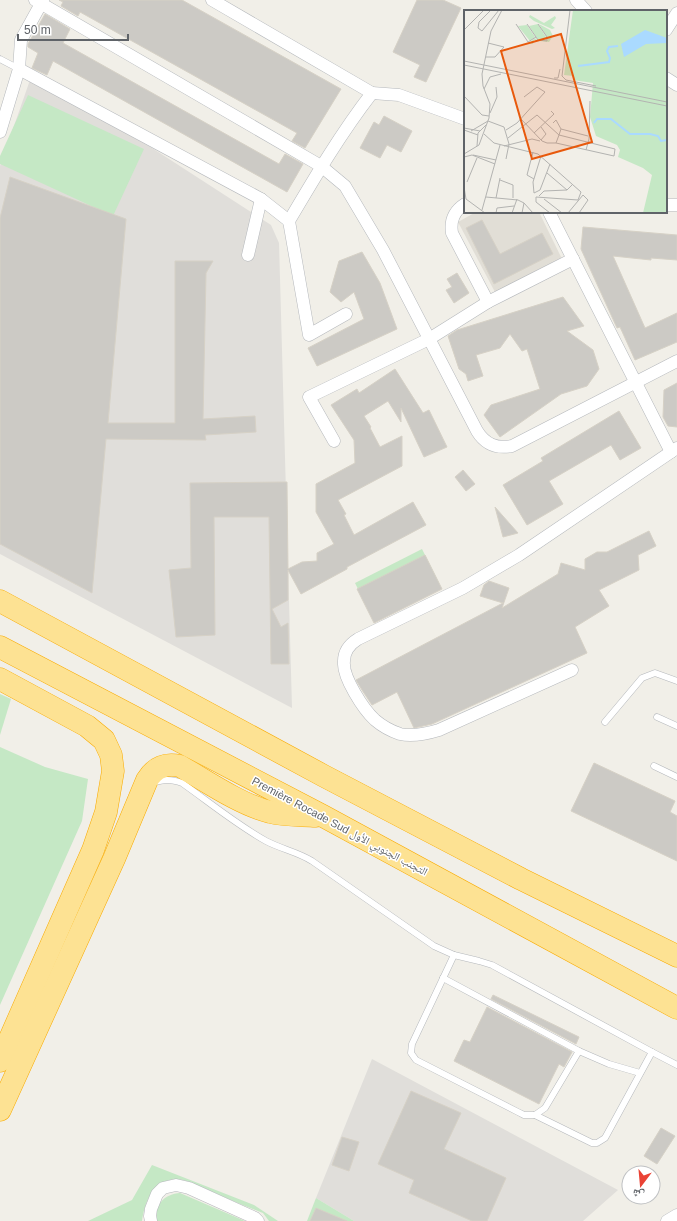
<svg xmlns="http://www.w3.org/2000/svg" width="677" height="1221" viewBox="0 0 677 1221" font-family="Arial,'Noto Naskh Arabic',sans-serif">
  <rect width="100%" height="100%" fill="#f1efe8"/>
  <g fill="#e0deda">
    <path d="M30 80 152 148 271 225 279 243 292 708 0 554V166Z"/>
    <path d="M372 1059 618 1190 583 1221H354L316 1198Z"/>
  </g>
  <path fill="#e1ded6" d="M476 212H539L563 261 496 294 458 222Z"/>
  <g fill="#c5e8c5">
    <path d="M28 95 144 149 113 216 0 164V156Z"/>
    <path d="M422 549 439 583 372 617 355 583Z"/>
    <path d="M0 694 11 699 0 735Z"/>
    <path d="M0 747 45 767 88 779 82 821 0 1005Z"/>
    <path d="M152 1165 254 1205 278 1221H269L263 1213C247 1207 231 1200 215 1193 206 1189 187 1180 178 1179 153 1179 145 1201 142 1221H88L132 1200Z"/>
    <path d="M180 1193 245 1221H157C154 1204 165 1194 180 1193Z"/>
    <path d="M316 1198 354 1221H307Z"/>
  </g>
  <g fill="#cccac5" stroke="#d6d1c6">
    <path d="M59 0H182L341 89 305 148 292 141 297 133 80 12 78 16 61 6 63 2Z"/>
    <path d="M417 0H443L461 8 426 82 414 77 420 65 393 52Z"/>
    <path d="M45 14 70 29 63 43 279 164 285 154 303 164 287 192 53 61 47 75 32 68 38 53 28 47V44Z"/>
    <path d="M384 116 412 131 401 152 387 145 380 158 360 148 374 122 379 125Z"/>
    <path d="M10 177 126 219 108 423H175V261H213L206 273 203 419 255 416 256 432 205 435 206 440 106 439 92 593 0 544V218Z"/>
    <path d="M482 220 500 254 542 233 553 254 494 284 466 228Z"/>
    <path d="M583 227 677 235V260L651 258V260L613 256 645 328 677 313V342L635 360 620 327 617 328 581 249Z"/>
    <path d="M362 252 380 283 397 329 317 366 308 348 364 319 354 292 341 302 330 292 339 261Z"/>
    <path d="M457 273 469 293 454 303 446 290 452 287 447 279Z"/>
    <path d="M563 297 584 326 567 331 593 350 599 369 587 386 561 394 500 437 484 415 491 405 540 389 527 349 522 351 510 334 500 348 476 355 483 376 468 381 466 374 459 369 448 336 457 330Z"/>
    <path d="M395 369 423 413 429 410 447 447 424 457 401 408V422L388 401 364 416 371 427 370 428 380 447 402 436V466L338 500 346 514 344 515 354 535 413 502 426 525 347 567V569L301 594 288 570V600L272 609 281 627 288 623 289 664H271L269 517H214L215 635 176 637 169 570 191 568 190 483 287 482 288 569 302 562 317 561V553L334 544 316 512V484L355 463 354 440 331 405 357 389 359 393Z"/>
    <path d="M677 383V427L668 426 663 417 664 390Z"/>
    <path d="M619 411 641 448 620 460 611 445 549 481 563 504 527 525 503 485 543 461 541 458Z"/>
    <path d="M463 470 475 484 466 491 455 477Z"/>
    <path d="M495 507 518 533 503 537Z"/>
    <path d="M649 531 656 546 638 555 639 570 599 590 609 606 575 627 587 653 432 724 414 728 397 692 372 705 362 690 356 680 503 603 480 596 484 585 489 581 509 588 502 608 558 574 561 563 585 570V559L597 552H607Z"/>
    <path d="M425 555 442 589 374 623 357 589Z"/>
    <path d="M594 763 675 801 670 812 677 816V861L571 811Z"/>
    <path d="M493 995 579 1037 576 1044 491 999Z"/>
    <path d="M487 1007 572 1052 564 1067 559 1064 539 1104 454 1061 464 1040 470 1042Z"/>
    <path d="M411 1091 461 1113 444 1149 506 1178 487 1221H472L409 1193 414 1180 378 1164Z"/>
    <path d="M661 1128 675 1136 657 1164 644 1156Z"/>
    <path d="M342 1137 359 1142 349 1171 332 1165Z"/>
    <path d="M316 1208 347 1221H310Z"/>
  </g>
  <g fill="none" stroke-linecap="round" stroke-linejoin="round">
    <defs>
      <g id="service">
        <path d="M0 59 19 69"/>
        <path d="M657 717 677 726"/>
        <path d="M605 722 642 678 655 673 677 681"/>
        <path d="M654 766 677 777"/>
        <path d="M153 783C164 779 171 779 182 783 209 802 237 825 266 841 281 849 298 852 312 861L434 946 454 955 479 961 492 965 652 1052 677 1065"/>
        <path d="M454 955 412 1044 411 1053 416 1060 518 1112 524 1115H535L545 1108 579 1051"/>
        <path d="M443 978 579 1051 609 1064 640 1073"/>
        <path d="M535 1115 592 1143H597L605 1138 652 1052"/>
      </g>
      <g id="minor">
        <path d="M35 0 321 166 345 186 383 250 477 431C485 444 496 449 512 446L677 361"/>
        <path d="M212 0 372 93"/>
        <path d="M576 0 586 11"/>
        <path d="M666 30 677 13"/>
        <path d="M19 69 261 199 289 221"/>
        <path d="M666 78 677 85"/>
        <path d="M0 132 19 69 21 40 43 0"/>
        <path d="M465 204C454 211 450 220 452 233L488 302"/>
        <path d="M666 205H677"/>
        <path d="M549 212 671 452"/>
        <path d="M248 255 261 199"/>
        <path d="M346 314 309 335 289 221C315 177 341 133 372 93L399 95 465 119"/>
        <path d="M334 441 309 397 429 339 488 302 573 259"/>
        <path d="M572 670 439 730C426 734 413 737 400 734 391 731 382 726 375 720 364 710 342 677 344 661 344 651 350 644 358 639L463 588 519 555 677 448"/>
        <path d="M151 1221 150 1216 151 1209 157 1194 163 1188 176 1185 189 1188 255 1218 258 1221"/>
        <path d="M667 1221 677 1215"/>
      </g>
      <g id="motorway">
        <path d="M0 601 324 776 521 879 677 956"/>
        <path d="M0 647 323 816 677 1008"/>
        <path d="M0 679 87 726 104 740 111 755 113 771 106 812 93 850 0 1061"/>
        <path d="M0 1110 114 859 147 780C155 767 166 763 180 766 206 781 241 805 270 812 285 816 301 815 316 816"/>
      </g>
    </defs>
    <use href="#service" stroke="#b5b8bc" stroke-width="7"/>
    <use href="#minor" stroke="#b5b8bc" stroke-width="13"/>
    <use href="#motorway" stroke="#f9ab00" stroke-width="23"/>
    <use href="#service" stroke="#fff" stroke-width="6"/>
    <use href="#minor" stroke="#fff" stroke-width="12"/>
    <use href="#motorway" stroke="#fde293" stroke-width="22"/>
  </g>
  <g text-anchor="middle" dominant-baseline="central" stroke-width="3" stroke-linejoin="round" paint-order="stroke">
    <g font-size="11" fill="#5f6368" stroke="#fff">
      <text transform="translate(340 826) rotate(28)">Première Rocade Sud التجنب الجنوبي الأول</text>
    </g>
  </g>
  <g transform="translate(464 10)">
    <rect width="203" height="203" fill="#f1efe8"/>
    <path d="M109 0H203V203H179L188 165 179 158 154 147 156 140 153 135 132 126 126 107 129 73 109 70V66L100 65ZM66 5 80 13 91 6 92 8 87 15 91 18 88 19 70 11 65 7ZM74 14 83 29 82 31 74 30 65 16ZM75 14 86 20 89 26 85 32 75 31 70 30 69 34 65 33 71 28 74 31 84 30ZM63 15 71 27 66 31 54 16Z" fill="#c5e8c5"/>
    <path d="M181 20 203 28V33L182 34 160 47 157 34Z" fill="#aadaff"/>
    <path fill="none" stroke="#aadaff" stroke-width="2" d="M114 56 145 52 146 48 143 41 145 37 154 36M130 113 133 109H147L166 124H186L194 126 197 131 203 130"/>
    <path fill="none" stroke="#b3b3b1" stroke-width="1" d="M27 0 15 12 14 18 18 21 35 0M106 0 98 66 102 70 132 76M52 14 64 32 72 27M63 14 74 30 83 31V27L74 14M0 20 20 0M22 47H31L40 37 24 33M0 51 203 92M0 55 203 96M90 68H94L96 59M20 79 26 67 37 64M0 86 18 105 25 106M26 103 33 87 32 77M57 109 78 131 83 133H92L95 125 97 119 92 110 89 113M0 118 16 121M97 119 124 126M0 120 14 125M42 120 53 113 81 82 73 77 60 87M7 121 24 111 40 117 45 134 42 149M70 123 90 104 87 101M20 124 30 133 74 144 117 182 114 190 72 187V192L86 203M44 128 73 105 95 125 151 139 150 146 92 133M77 130 82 124 77 117M13 136 14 123 22 115M40 136 68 129 76 131M122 140 125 129 126 91M69 142 63 165 70 169M0 144 15 135 25 108 26 94 19 76 18 64 27 21 38 0M9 145 32 150M77 146 69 172 70 183 76 180 86 154M0 147 8 145 31 154M83 163 103 180M36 170 49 175V188M3 172 13 148M0 177 2 189 21 203M75 186 80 181 103 180 108 175M22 187 54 190 60 193 58 203M32 188 36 168M80 189 98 203M60 193 69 203M18 200 36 135M32 203 33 198 50 196M48 203 53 189M104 203 119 185 124 190 115 203"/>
    <path fill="#e8590c" fill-opacity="0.15" stroke="#e8590c" stroke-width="2" d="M97 24 128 132 68 149 37 41Z"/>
    <rect width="203" height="203" fill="none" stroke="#5f6368" stroke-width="2"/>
  </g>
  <g transform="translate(641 1185) rotate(196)"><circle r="19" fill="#ffffff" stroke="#bfc1c3"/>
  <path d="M0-3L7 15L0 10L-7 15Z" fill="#ea4335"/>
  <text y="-6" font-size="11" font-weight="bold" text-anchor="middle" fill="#5f6368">ش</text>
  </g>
  <path d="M18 34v6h110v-6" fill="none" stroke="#5f6368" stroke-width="2"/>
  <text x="24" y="34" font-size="12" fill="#5f6368" stroke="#ffffff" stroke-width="3" paint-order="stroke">50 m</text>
</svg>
